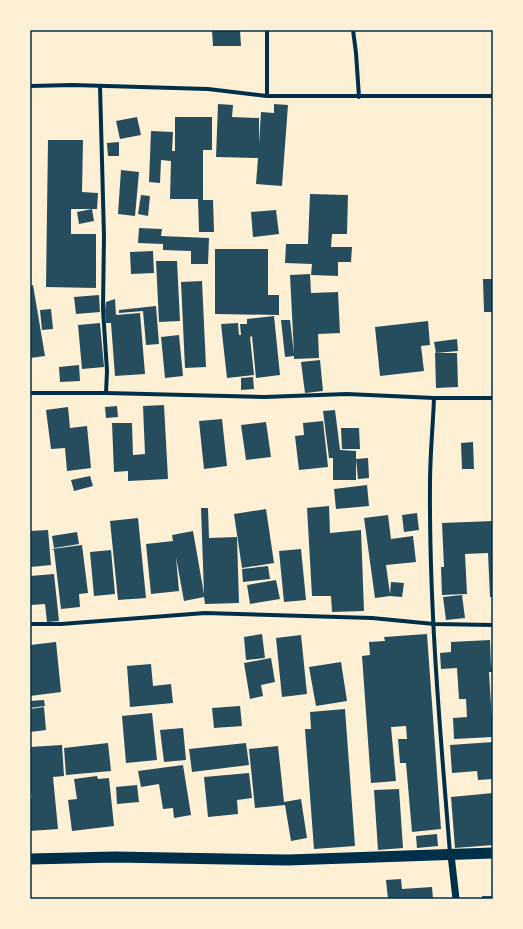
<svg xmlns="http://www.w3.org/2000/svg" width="523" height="929" viewBox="0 0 523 929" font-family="Jost,sans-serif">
  <rect width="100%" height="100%" fill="#fdf0d5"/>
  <g fill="#264d5e">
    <path d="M212 30H240L241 46H213Z"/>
    <path d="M218 104 233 105 232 117 259 118V144L261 112 274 113V104L288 105 282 186 256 184 258 158 216 157Z"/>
    <path d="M137 117 141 135 120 139 116 121Z"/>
    <path d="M175 117H212V150H203V200H213L214 232H199L198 199H170L171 161 161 160 160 183 149 182 151 131 173 132 172 151H175Z"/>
    <path d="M48 140H83L82 192 98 193 97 209H71V234H96V288L46 287Z"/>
    <path d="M119 142V156H108L107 143Z"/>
    <path d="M121 170 139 172 135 216 118 214Z"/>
    <path d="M310 194 348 195 347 234H332L331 247H352L351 262H338V276L311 275 312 264 285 263 286 244H308Z"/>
    <path d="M141 195 150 196 148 216 138 214Z"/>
    <path d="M92 209 94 221 79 224 77 212Z"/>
    <path d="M276 210 279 234 253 237 251 212Z"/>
    <path d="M139 228 162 229 161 236 209 238 208 264H191V251L163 250V244L138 243Z"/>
    <path d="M215 249H268V295H279V315L215 314Z"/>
    <path d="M153 251 154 273 131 274 130 252Z"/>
    <path d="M156 261H177L180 321 159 322Z"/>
    <path d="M310 274 311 293 338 292 340 333 318 334 319 358 294 359V356L285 357 281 320H290L294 354 290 275Z"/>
    <path d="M483 279H493V312H484Z"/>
    <path d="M202 281 206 367 185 368 181 282Z"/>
    <path d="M33 285 45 356 30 358V286Z"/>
    <path d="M99 295 100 312 76 314 74 297Z"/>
    <path d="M115 299 116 315 140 313 145 374 115 376 111 323H106L105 310 106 302Z"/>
    <path d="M156 306 159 344 146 345 143 311 119 313V310Z"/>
    <path d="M51 309 53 329 42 330 40 310Z"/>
    <path d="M274 316 280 375 256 378 252 336 250 337 254 375 227 378 221 324 238 323 239 335H241L240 324H247V319Z"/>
    <path d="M428 321 430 345 421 346 424 371 380 376 375 327Z"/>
    <path d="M100 323 104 367 82 369 78 325Z"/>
    <path d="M179 335 183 376 165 378 161 337Z"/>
    <path d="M457 339 458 351 436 353 434 342Z"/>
    <path d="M435 353H457L458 387 436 388Z"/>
    <path d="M320 360 323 391 305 393 301 362Z"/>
    <path d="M79 365 80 381 60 382 59 367Z"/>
    <path d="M253 377 254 389 241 390V378Z"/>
    <path d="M164 405 168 479 128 481V471L114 472 112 423H132L133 455 145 454 143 406Z"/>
    <path d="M117 406 118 417 106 418 105 407Z"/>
    <path d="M68 407 70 428 87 426 91 468 67 471 65 448 51 449 46 410Z"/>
    <path d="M335 410 340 450 356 451V480H333V458H329L323 411Z"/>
    <path d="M222 419 227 466 204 469 199 421Z"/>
    <path d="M323 421 328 467 299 470 295 436 304 435 303 423Z"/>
    <path d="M266 422 271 457 246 460 241 425Z"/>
    <path d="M341 428H359L360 449H342Z"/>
    <path d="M473 442 474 469H462L461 443Z"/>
    <path d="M368 458 369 478 358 479 356 459Z"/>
    <path d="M90 476 93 486 74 491 71 480Z"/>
    <path d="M367 485 369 506 336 509 334 489Z"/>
    <path d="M329 506 330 533 361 530 364 611 332 612 331 596H312L307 508Z"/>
    <path d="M201 508H208L209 538 237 537 239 603 205 604 204 597 184 601 176 557 179 591 151 594 146 544 173 541 172 535 193 531 204 594Z"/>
    <path d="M266 509 274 563 242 568 234 514Z"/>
    <path d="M417 513 419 530 404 532 402 515Z"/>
    <path d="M388 515 391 539 413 536 416 562 386 565 390 594 391 582 404 583 402 597 390 596 375 598 364 518Z"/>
    <path d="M138 518 146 598 118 600 110 521Z"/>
    <path d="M493 521V597H490L488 553 465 554 467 594 442 595 441 567H444L442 523Z"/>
    <path d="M48 530 51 565 30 567V531Z"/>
    <path d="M77 532 79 544 54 548 52 536Z"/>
    <path d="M82 545 88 593 79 594 80 607 61 609 54 550 52 549Z"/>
    <path d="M301 549 306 600 284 602 279 551Z"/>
    <path d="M111 550 115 594 94 596 90 552Z"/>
    <path d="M268 566 270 579 243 582 242 569Z"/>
    <path d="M54 574 59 621 47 622 45 604 31 605 30 576Z"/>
    <path d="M276 580 280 599 250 604 247 585Z"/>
    <path d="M462 595 465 618 446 620 443 597Z"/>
    <path d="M262 634 265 658 246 660 244 637Z"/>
    <path d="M427 634 441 829 412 832 406 763H400L398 739H407L406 726 391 727 396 781 371 783 362 656 370 655 369 642 385 641 384 637Z"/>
    <path d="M301 635 307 694 282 697 276 638Z"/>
    <path d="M490 640 491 667H493V672H489L493 737 454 739 453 718 467 717 466 699H459L457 668 441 669 440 653 451 652V642Z"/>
    <path d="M56 642 61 692 30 696V645Z"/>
    <path d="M271 658 275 682 261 685 263 696 250 699 244 663Z"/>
    <path d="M341 662 347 701 316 706 309 667Z"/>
    <path d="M151 664 153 686 171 684 173 703 130 707 127 666Z"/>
    <path d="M44 700 45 706 30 708V701Z"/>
    <path d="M240 706 242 726 214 728 212 708Z"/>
    <path d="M44 707 46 730 30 732V709Z"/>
    <path d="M345 709 355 846 314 849 305 729H311L310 712Z"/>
    <path d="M152 713 157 760 126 763 122 716Z"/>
    <path d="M183 728 186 760 164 762 160 730Z"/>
    <path d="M493 742V779L478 780 477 771 452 773 450 745Z"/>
    <path d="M108 743 111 771 66 775 64 748Z"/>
    <path d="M246 743 249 765 192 772 189 749Z"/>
    <path d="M62 745 64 776 53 777 58 829 30 831V799L32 798 30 783V747Z"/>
    <path d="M278 746 284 802 301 799 307 838 291 841 285 805 255 808 249 749Z"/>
    <path d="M183 765 191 815 174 818 173 808 163 809 159 784 141 787 138 771Z"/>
    <path d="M249 773 252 798 237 800 238 814 208 817 204 777Z"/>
    <path d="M97 776 98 779 109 778 114 826 72 831 68 800 77 799 74 779Z"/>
    <path d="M137 785 139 802 117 804 116 787Z"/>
    <path d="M399 789 403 848 378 850 374 790Z"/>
    <path d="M493 793V845L455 848 451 797Z"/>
    <path d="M437 834 438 846 417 848 416 836Z"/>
    <path d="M401 879 402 889 432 887 433 899H388L386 880Z"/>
    <rect x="482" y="896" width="11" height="3"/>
  </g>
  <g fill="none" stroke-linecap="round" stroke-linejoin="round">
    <g stroke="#003049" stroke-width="4">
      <path d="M353 30 356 53 359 97"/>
      <path d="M30 86 73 85 208 89 267 96H493"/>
      <path d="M100 86 104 236 103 309 107 371 106 393"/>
      <path d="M267 96V30"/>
      <path d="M30 393H106L264 397 347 394 434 398H493"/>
      <path d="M434 398C433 426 430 455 430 483 429 606 440 730 450 853"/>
      <path d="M30 624H61L205 613 372 618 434 624 493 625"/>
    </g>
    <path stroke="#003049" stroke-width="7" d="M451 855 456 899"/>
    <path stroke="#003049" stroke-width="11" d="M30 859 115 857 288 860 493 853"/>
  </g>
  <rect width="523" height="929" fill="none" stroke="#fdf0d5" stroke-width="62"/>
  <rect x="31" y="31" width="461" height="867" fill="none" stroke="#003049" stroke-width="1.5"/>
</svg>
